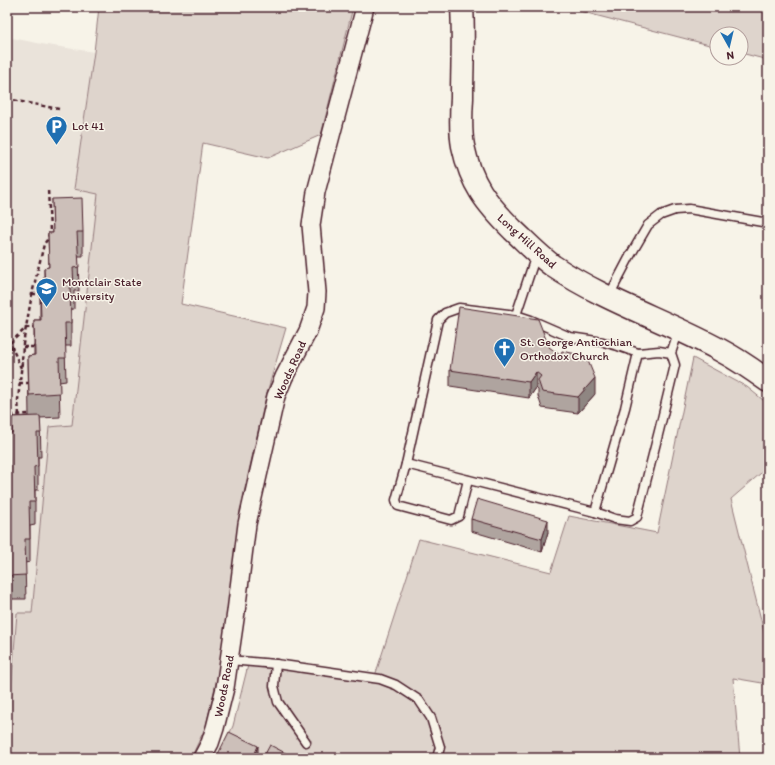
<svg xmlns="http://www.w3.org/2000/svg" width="775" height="765" viewBox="0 0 775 765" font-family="Itim,sans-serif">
  <rect width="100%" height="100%" fill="#f7f3e8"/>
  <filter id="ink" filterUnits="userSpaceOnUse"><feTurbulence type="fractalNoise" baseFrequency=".025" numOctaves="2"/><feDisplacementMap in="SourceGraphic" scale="8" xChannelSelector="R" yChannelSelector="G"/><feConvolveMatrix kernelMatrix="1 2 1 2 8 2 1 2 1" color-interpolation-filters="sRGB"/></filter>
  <g filter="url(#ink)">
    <path fill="#eae3da" d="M7 37 47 45 94 52 74 189 99 193 72 426 49 427 32 613H17L7 740Z"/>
    <g fill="#ded4cc" stroke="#947a7c">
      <path d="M99 7H353L321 135 268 158 203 143 181 304 286 328 266 396 240 510 223 652 206 726 191 758H7V740L17 613H32L49 427 72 425 98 194 74 189 94 52Z"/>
      <path d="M564 7H768V60L741 53V34H717V47Z"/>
      <path d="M693 358 747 387 768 404V467L731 499 768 648V684L733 678 740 758H218L233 726 250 657 373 682 419 539 551 572 569 516 657 533Z"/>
    </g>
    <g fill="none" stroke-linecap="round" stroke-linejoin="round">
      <defs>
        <g id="lane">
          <path d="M609 296 630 256 648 225 661 215 675 210 689 209 768 223"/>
          <path d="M516 315 536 255"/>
          <path d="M671 353 659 351 638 353 625 408 595 512 615 519 630 521 637 517 659 431 675 365 671 353 679 330"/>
          <path d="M406 464 595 512"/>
          <path d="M468 480 459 516 451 520 398 506 396 500 406 464 438 320 445 313 459 308 516 315 531 320 570 337 603 342 618 346 638 353"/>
          <path d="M229 660 276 664 380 679 396 685 419 700 431 718 440 747 437 758"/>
          <path d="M276 664 274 686 278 702 306 742"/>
        </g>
        <path id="street" d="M202 758 210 743 215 728 225 688 236 612 247 524 276 396 284 377 308 331 316 308 317 292 311 225 316 192 365 7"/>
        <path id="secondary" d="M462 7C464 37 462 67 462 98 461 113 460 130 463 146 471 184 486 203 513 230 526 242 538 255 553 266 605 301 665 320 720 350 737 359 753 370 768 381"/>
      </defs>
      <use href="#lane" stroke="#4a1f2b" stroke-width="11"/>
      <use href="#street" stroke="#4a1f2b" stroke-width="20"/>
      <use href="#secondary" stroke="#4a1f2b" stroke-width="25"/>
      <g stroke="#4a1f2b" stroke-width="2.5" stroke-dasharray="4 3" stroke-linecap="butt">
        <path d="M7 99 59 109"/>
        <path d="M32 294H42"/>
        <path d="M7 337 10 343 26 328 37 327"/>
        <path d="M7 346 10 343 21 368"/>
        <path d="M23 347H34"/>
        <path d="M19 383H28"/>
        <path d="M19 415 18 400 22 362 23 344 32 294 40 261 44 244 47 240 50 231 48 189"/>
        <path d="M7 438 13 415 29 414"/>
        <path d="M7 463 8 462"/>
      </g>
      <use href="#lane" stroke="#f7f3e8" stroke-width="8"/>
      <use href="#street" stroke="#f7f3e8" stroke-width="17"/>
      <use href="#secondary" stroke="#f7f3e8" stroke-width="22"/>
    </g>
    <g fill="#afa49f" stroke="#4a1f2b">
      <path d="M52 199 83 232V256H78L79 291H74V309H71V346H65L66 381 59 382 60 417 40 418 41 457H38V490H35V525L30 526V562L25 563 26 599H7V468H8V433H12V417L29 416 28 356 34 355V320H40V285H44V268L49 267 48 233H53Z"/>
      <path d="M549 347 595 394 578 413 542 408 538 396V390L536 388 529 398 450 386V370Z"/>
      <path d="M471 519 548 532 542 552 471 531Z"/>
    </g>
    <g fill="#8f8682" stroke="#4a1f2b">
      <path d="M536 372V388L529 398V382Z"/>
      <path d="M595 378V394L578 413V397Z"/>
      <path d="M548 520V532L542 552V539Z"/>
      <path d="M258 746V758H253Z"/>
    </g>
    <g fill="#ccbfb9" stroke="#4a1f2b">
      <path d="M82 198 83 232H77L79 267 73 268 74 286H70L71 323H65L66 358H59L60 393 29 395 28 356 35 355 34 320H41L40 285H45L44 268 49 267 48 233H53L52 199Z"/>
      <path d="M459 307 538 319 549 347 560 355 562 351 586 356 595 378 578 397 542 392 538 380 541 376 536 372 529 382 450 370Z"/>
      <path d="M40 416 41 433H37L38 466 34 467 35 502H29L30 539H25L26 575 7 576V468H9L8 433H12V417Z"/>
      <path d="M477 499 548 520 542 539 471 519Z"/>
      <path d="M229 732 258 746 253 758H216Z"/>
      <path d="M270 745 295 758H263Z"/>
      <path d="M306 753 338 757V758H305Z"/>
    </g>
  </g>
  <defs>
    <symbol id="parking-pin" viewBox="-11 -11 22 30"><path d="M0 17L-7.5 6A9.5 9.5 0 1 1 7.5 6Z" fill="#1f6fb2" stroke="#f7f3e8"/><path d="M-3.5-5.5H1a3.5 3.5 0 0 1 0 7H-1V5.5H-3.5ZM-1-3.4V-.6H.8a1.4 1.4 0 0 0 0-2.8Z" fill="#fff"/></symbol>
    <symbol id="university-pin" viewBox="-11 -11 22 30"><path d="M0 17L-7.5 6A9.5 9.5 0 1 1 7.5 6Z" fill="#1f6fb2" stroke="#f7f3e8"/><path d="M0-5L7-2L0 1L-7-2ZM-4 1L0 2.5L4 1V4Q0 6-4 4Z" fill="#fff"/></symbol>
    <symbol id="church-pin" viewBox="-11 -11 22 30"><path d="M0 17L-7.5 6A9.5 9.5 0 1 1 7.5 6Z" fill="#1f6fb2" stroke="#f7f3e8"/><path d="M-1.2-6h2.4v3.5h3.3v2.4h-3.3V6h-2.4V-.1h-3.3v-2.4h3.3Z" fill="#fff"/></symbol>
  </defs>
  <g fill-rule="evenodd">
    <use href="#parking-pin" x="44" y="114" width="25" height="34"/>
    <use href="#university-pin" x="34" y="276" width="25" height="34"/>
    <use href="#church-pin" x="492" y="336" width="25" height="34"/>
  </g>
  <g text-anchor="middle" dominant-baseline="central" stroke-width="3" stroke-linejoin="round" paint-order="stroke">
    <g font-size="12" fill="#4a1f2b" stroke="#f7f3e8" text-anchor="start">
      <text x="72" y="126">Lot 41</text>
      <text x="62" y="282">Montclair State<tspan x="62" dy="14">University</tspan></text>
      <text x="520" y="342">St. George Antiochian<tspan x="520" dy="14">Orthodox Church</tspan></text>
    </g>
    <g font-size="12" fill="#4a1f2b" stroke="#f7f3e8">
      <text transform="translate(527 241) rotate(42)">Long Hill Road</text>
      <text transform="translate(290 370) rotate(-66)">Woods Road</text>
      <text transform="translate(224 686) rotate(-79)">Woods Road</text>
    </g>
  </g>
  <rect width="775" height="765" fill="none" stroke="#f7f3e8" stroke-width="24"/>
  <rect x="12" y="12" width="751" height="741" fill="none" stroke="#4a1f2b" stroke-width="1.5" filter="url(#ink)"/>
  <g transform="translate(729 46) rotate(172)"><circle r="19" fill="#f7f3e8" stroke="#b29e9c"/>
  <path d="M0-3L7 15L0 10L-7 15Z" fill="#1f6fb2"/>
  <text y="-6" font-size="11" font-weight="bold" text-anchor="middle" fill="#4a1f2b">N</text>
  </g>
</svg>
